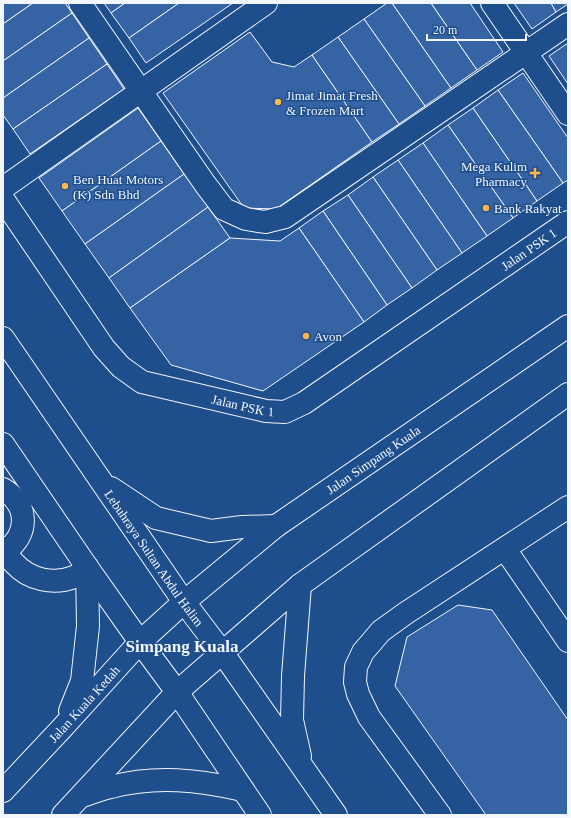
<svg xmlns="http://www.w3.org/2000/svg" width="571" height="818" viewBox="0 0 571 818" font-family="Georgia,serif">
  <rect width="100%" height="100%" fill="#1f4e8c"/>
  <g fill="#3563a3" stroke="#f2f6ff">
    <path d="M3 3H33L3 24Z"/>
    <path d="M33 3H65L72 13 3 61V24Z"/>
    <path d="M104 3H125L111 13Z"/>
    <path d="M125 3H179L129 38 111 13Z"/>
    <path d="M179 3H233L146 63 129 38Z"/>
    <path d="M387 3H392L451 88 425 106 364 19Z"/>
    <path d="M392 3H431L477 70 451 88Z"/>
    <path d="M431 3H470L503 52 477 70Z"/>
    <path d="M514 3H551L556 12 532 29Z"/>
    <path d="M551 3H568V4L556 12Z"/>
    <path d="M72 13 89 38 3 98V61Z"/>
    <path d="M364 19 425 106 399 124 338 37Z"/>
    <path d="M250 32 272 62 294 67 312 55 372 142 276 209 244 208 163 93Z"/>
    <path d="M338 37 399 124 372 142 312 55Z"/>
    <path d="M89 38 107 64 13 129 3 115V98Z"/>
    <path d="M568 43V84L549 56Z"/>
    <path d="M107 64 124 89 30 154 13 129Z"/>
    <path d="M523 73 568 138V180L563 183 498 90Z"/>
    <path d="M498 90 563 183 537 201 473 108Z"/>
    <path d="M138 108 161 141 62 211 39 178Z"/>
    <path d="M473 108 537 201 513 218 448 125Z"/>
    <path d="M448 125 513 218 487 236 423 143Z"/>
    <path d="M161 141 184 174 85 244 62 211Z"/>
    <path d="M423 143 487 236 462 253 398 160Z"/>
    <path d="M398 160 462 253 437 270 373 177Z"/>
    <path d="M184 174 208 207 109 278 85 244Z"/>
    <path d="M373 177 437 270 412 288 348 195Z"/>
    <path d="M348 195 412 288 387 305 323 211Z"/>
    <path d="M208 207 230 238 130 308 109 278Z"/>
    <path d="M323 211 387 305 364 322 299 228Z"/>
    <path d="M299 228 364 322 263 391 171 365 130 308 230 238 280 241Z"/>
    <path d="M458 605 492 610 568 720V815H486L395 686 407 637Z"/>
  </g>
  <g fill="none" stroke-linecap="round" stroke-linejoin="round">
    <defs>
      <g id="minor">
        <path d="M80 3 205 184 224 209 246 219 265 222 285 217 568 24"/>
        <path d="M492 3 568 114"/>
        <path d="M3 188 266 3"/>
        <path id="s1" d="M3 199 104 348 121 367 142 382 266 411 285 412 304 403 568 222"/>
        <path d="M3 489C29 505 29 533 6 551"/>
        <path d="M3 548C7 553 10 559 14 563 29 580 54 585 74 577 79 575 83 571 87 567"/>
        <path d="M505 549 568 641"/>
        <path d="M440 815 369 717 358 694 355 682 356 667 363 652 381 631 406 613 568 507"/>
      </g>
      <g id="major">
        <path id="s2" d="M3 338 184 602 222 652 336 815"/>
        <path d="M3 444 87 567 140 642 177 692 260 815"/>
        <path d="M111 488 156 518 211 531 242 527 276 526"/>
        <path d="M70 711 82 681 88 626 87 567"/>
        <path d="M300 756 292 720 293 676 300 585"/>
        <path id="s3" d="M3 791 63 727 140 642 184 602 276 526 568 326"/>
        <path d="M82 796C92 793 101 789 111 787 156 775 199 780 243 790"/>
        <path d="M63 815 177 692 300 585 568 394"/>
      </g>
    </defs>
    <use href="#minor" stroke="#f2f6ff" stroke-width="24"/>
    <use href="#major" stroke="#f2f6ff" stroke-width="24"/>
    <use href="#minor" stroke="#1f4e8c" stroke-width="22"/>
    <use href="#major" stroke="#1f4e8c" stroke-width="22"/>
  </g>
  <g fill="#ffb74d" stroke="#1f4e8c" stroke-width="1.5">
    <circle cx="278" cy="102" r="4"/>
    <path d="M533 167h4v4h4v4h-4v4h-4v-4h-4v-4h4z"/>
    <circle cx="65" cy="186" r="4"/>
    <circle cx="486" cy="208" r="4"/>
    <circle cx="306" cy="336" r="4"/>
  </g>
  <g text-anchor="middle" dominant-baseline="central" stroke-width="3" stroke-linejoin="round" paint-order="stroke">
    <g font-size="13" fill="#f2f6ff" stroke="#1f4e8c" text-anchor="start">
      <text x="286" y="95">Jimat Jimat Fresh<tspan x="286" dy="15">&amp; Frozen Mart</tspan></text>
      <text x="527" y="166" text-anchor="end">Mega Kulim<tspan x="527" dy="15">Pharmacy</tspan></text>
      <text x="73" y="179">Ben Huat Motors<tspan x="73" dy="15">(K) Sdn Bhd</tspan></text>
      <text x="494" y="208">Bank Rakyat</text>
      <text x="314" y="336">Avon</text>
    </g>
    <g font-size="13" fill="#f2f6ff" stroke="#1f4e8c">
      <text stroke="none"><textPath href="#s1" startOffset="671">Jalan PSK 1</textPath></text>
      <text stroke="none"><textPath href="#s1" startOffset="335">Jalan PSK 1</textPath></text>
      <text stroke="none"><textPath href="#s3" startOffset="499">Jalan Simpang Kuala</textPath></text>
      <text stroke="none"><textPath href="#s2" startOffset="267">Lebuhraya Sultan Abdul Halim</textPath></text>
      <text stroke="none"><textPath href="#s3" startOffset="119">Jalan Kuala Kedah</textPath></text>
    </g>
    <g font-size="17" font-weight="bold" fill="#f2f6ff" stroke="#1f4e8c">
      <text x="182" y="646">Simpang Kuala</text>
    </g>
  </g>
  <rect width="571" height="818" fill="none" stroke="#f2f6ff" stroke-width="8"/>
  <path d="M427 34v6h99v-6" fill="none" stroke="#f2f6ff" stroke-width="2"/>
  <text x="433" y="34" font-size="12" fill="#f2f6ff" stroke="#1f4e8c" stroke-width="3" paint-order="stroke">20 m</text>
</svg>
